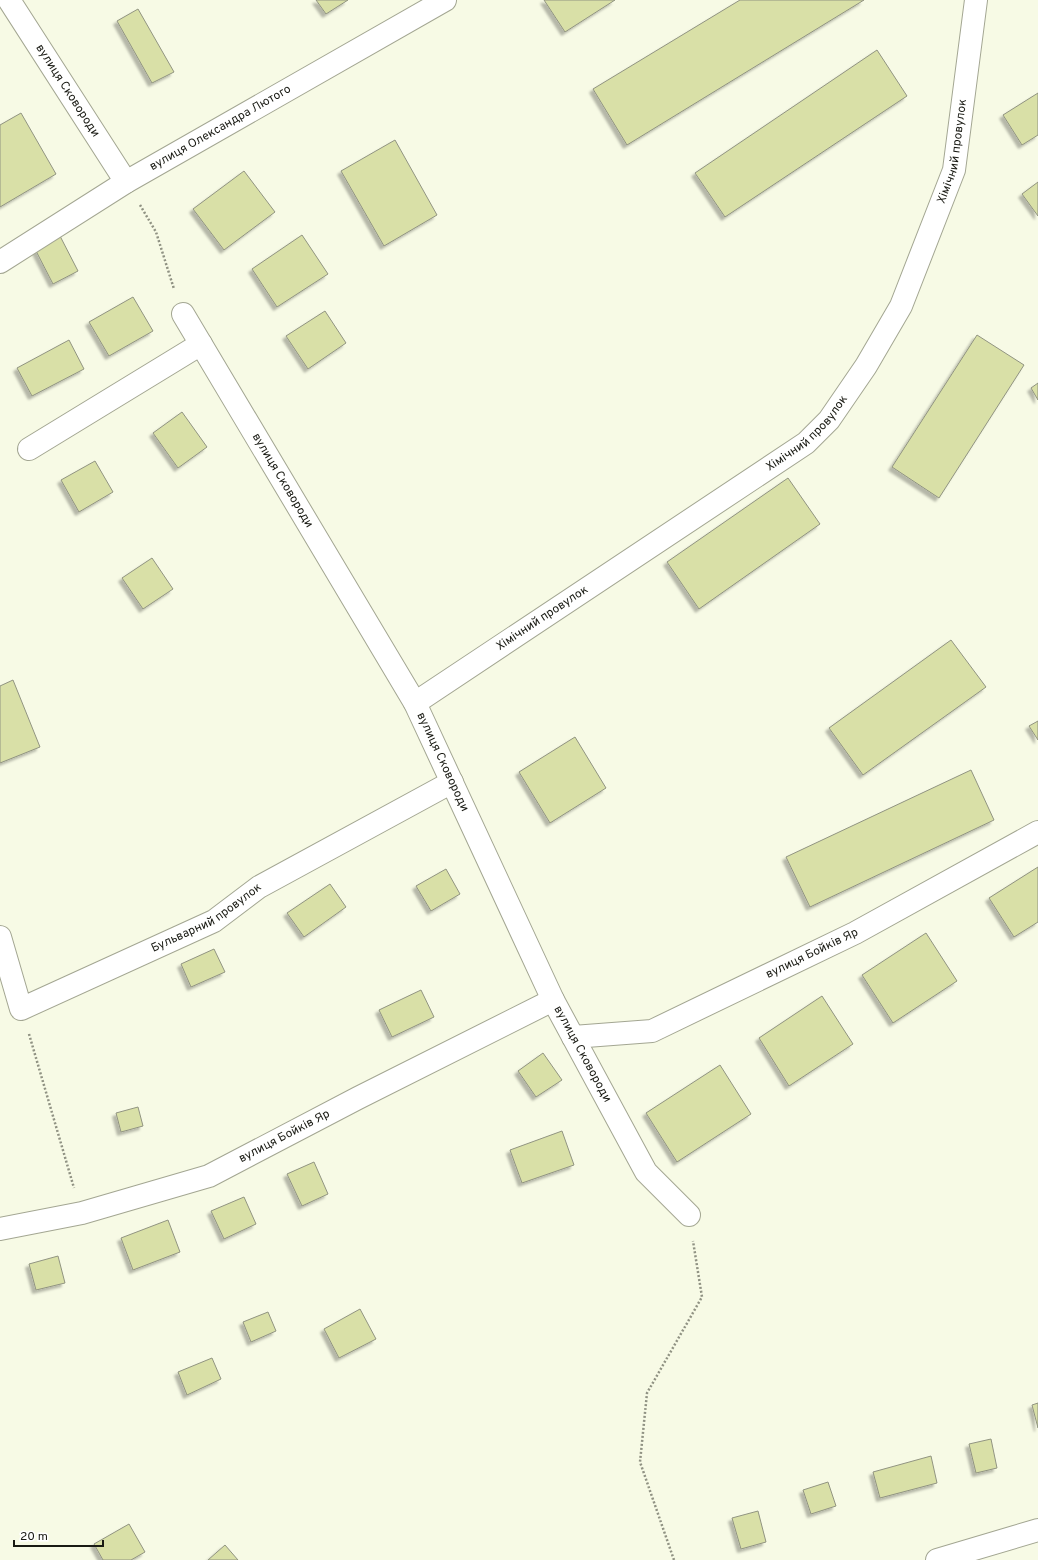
<svg xmlns="http://www.w3.org/2000/svg" width="1038" height="1560" viewBox="0 0 1038 1560" font-family="Overpass,sans-serif">
  <defs>
    <filter id="shadow"><feDropShadow dx="-3.5" dy="3.5" stdDeviation="1" flood-color="#0004"/></filter>
  </defs>
  <rect width="100%" height="100%" fill="#f7fae5"/>
  <g fill="#d9e0a7" stroke="#919481" filter="url(#shadow)">
    <path d="M316 0H348L326 14Z"/>
    <path d="M544 0H615L565 32Z"/>
    <path d="M740 0H864L627 145 593 89Z"/>
    <path d="M138 9 174 72 152 83 117 21Z"/>
    <path d="M877 50 907 96 725 217 695 173Z"/>
    <path d="M1038 93V135L1022 145 1003 115Z"/>
    <path d="M21 113 56 174 0 207V125Z"/>
    <path d="M395 140 437 215 384 246 341 171Z"/>
    <path d="M244 171 275 212 224 250 193 209Z"/>
    <path d="M1038 182V216L1022 194Z"/>
    <path d="M302 235 328 274 277 307 252 269Z"/>
    <path d="M60 236 78 271 53 284 35 249Z"/>
    <path d="M133 297 153 331 109 356 89 322Z"/>
    <path d="M325 311 346 343 308 369 286 336Z"/>
    <path d="M977 335 1024 365 939 498 892 467Z"/>
    <path d="M69 340 84 369 32 396 17 368Z"/>
    <path d="M1038 383V400L1031 388Z"/>
    <path d="M182 412 207 447 178 468 153 433Z"/>
    <path d="M95 461 113 492 79 512 61 480Z"/>
    <path d="M788 478 820 524 699 609 667 562Z"/>
    <path d="M152 558 173 589 143 609 122 578Z"/>
    <path d="M951 640 986 687 863 775 829 728Z"/>
    <path d="M13 680 40 747 0 763V686Z"/>
    <path d="M1038 721V740L1029 726Z"/>
    <path d="M575 737 606 788 550 823 519 772Z"/>
    <path d="M971 770 994 820 810 907 786 857Z"/>
    <path d="M1038 867V922L1014 937 989 898Z"/>
    <path d="M446 869 460 894 431 911 416 886Z"/>
    <path d="M330 884 346 907 304 937 287 913Z"/>
    <path d="M926 933 957 981 893 1023 862 975Z"/>
    <path d="M214 949 225 972 191 987 181 964Z"/>
    <path d="M421 990 434 1017 392 1037 379 1010Z"/>
    <path d="M822 996 853 1044 789 1086 759 1038Z"/>
    <path d="M543 1053 562 1080 536 1097 518 1071Z"/>
    <path d="M720 1065 751 1114 677 1162 646 1113Z"/>
    <path d="M138 1107 143 1126 121 1132 116 1113Z"/>
    <path d="M562 1131 574 1165 522 1183 510 1150Z"/>
    <path d="M314 1162 328 1194 302 1206 287 1174Z"/>
    <path d="M244 1197 256 1224 224 1239 211 1211Z"/>
    <path d="M168 1220 180 1252 133 1270 121 1238Z"/>
    <path d="M58 1256 65 1283 36 1290 29 1264Z"/>
    <path d="M360 1309 376 1339 339 1358 324 1329Z"/>
    <path d="M268 1312 276 1331 251 1342 243 1322Z"/>
    <path d="M212 1358 221 1379 187 1395 178 1372Z"/>
    <path d="M1038 1403V1428L1032 1405Z"/>
    <path d="M991 1439 997 1468 976 1473 969 1444Z"/>
    <path d="M931 1456 937 1483 880 1498 873 1472Z"/>
    <path d="M828 1482 836 1506 811 1514 803 1490Z"/>
    <path d="M758 1511 766 1542 741 1549 732 1518Z"/>
    <path d="M129 1524 145 1552 131 1560H103L94 1544Z"/>
    <path d="M225 1545 238 1560H208Z"/>
  </g>
  <g fill="none" stroke-linecap="round" stroke-linejoin="round">
    <defs>
      <g id="minor">
        <path id="s1" d="M9 0 126 182"/>
        <path id="s2" d="M0 262 126 182 445 0"/>
        <path id="s3" d="M183 314 415 703 553 1000 646 1172 689 1215"/>
        <path d="M29 449 201 344"/>
        <path id="s4" d="M415 703 806 443 829 420 866 366 901 306 954 170 976 0"/>
        <path id="s5" d="M0 937 21 1009 214 921 259 887 452 782"/>
        <path id="s6" d="M573 1037 652 1031 855 933 1038 832"/>
        <path id="s7" d="M0 1229 82 1213 209 1176 358 1098 553 1000"/>
        <path d="M937 1560 1038 1530"/>
      </g>
    </defs>
    <use href="#minor" stroke="#a3a692" stroke-width="24"/>
    <g stroke="#909283" stroke-width="2.5" stroke-dasharray="2 2" stroke-linecap="butt">
      <path d="M140 205 156 232 174 289"/>
      <path d="M29 1034 74 1188"/>
      <path d="M674 1560 640 1462 647 1393 702 1297 693 1241"/>
    </g>
    <use href="#minor" stroke="#fff" stroke-width="22"/>
  </g>
  <g text-anchor="middle" dominant-baseline="central" stroke-width="4" stroke-linejoin="round" paint-order="stroke">
    <g font-size="12" fill="#191a13" stroke="#fff">
      <text stroke="none"><textPath href="#s1" startOffset="108">вулиця Сковороди</textPath></text>
      <text stroke="none"><textPath href="#s2" startOffset="258">вулиця Олександра Лютого</textPath></text>
      <text stroke="none"><textPath href="#s4" startOffset="801">Хімічний провулок</textPath></text>
      <text stroke="none"><textPath href="#s4" startOffset="477">Хімічний провулок</textPath></text>
      <text stroke="none"><textPath href="#s3" startOffset="194">вулиця Сковороди</textPath></text>
      <text stroke="none"><textPath href="#s4" startOffset="153">Хімічний провулок</textPath></text>
      <text stroke="none"><textPath href="#s3" startOffset="518">вулиця Сковороди</textPath></text>
      <text stroke="none"><textPath href="#s5" startOffset="282">Бульварний провулок</textPath></text>
      <text stroke="none"><textPath href="#s6" startOffset="257">вулиця Бойків Яр</textPath></text>
      <text stroke="none"><textPath href="#s3" startOffset="842">вулиця Сковороди</textPath></text>
      <text stroke="none"><textPath href="#s7" startOffset="301">вулиця Бойків Яр</textPath></text>
    </g>
  </g>
  <path d="M14 1540v6h89v-6" fill="none" stroke="#191a13" stroke-width="2"/>
  <text x="20" y="1540" font-size="12" fill="#191a13" stroke="#ffffff" stroke-width="3" paint-order="stroke">20 m</text>
</svg>
